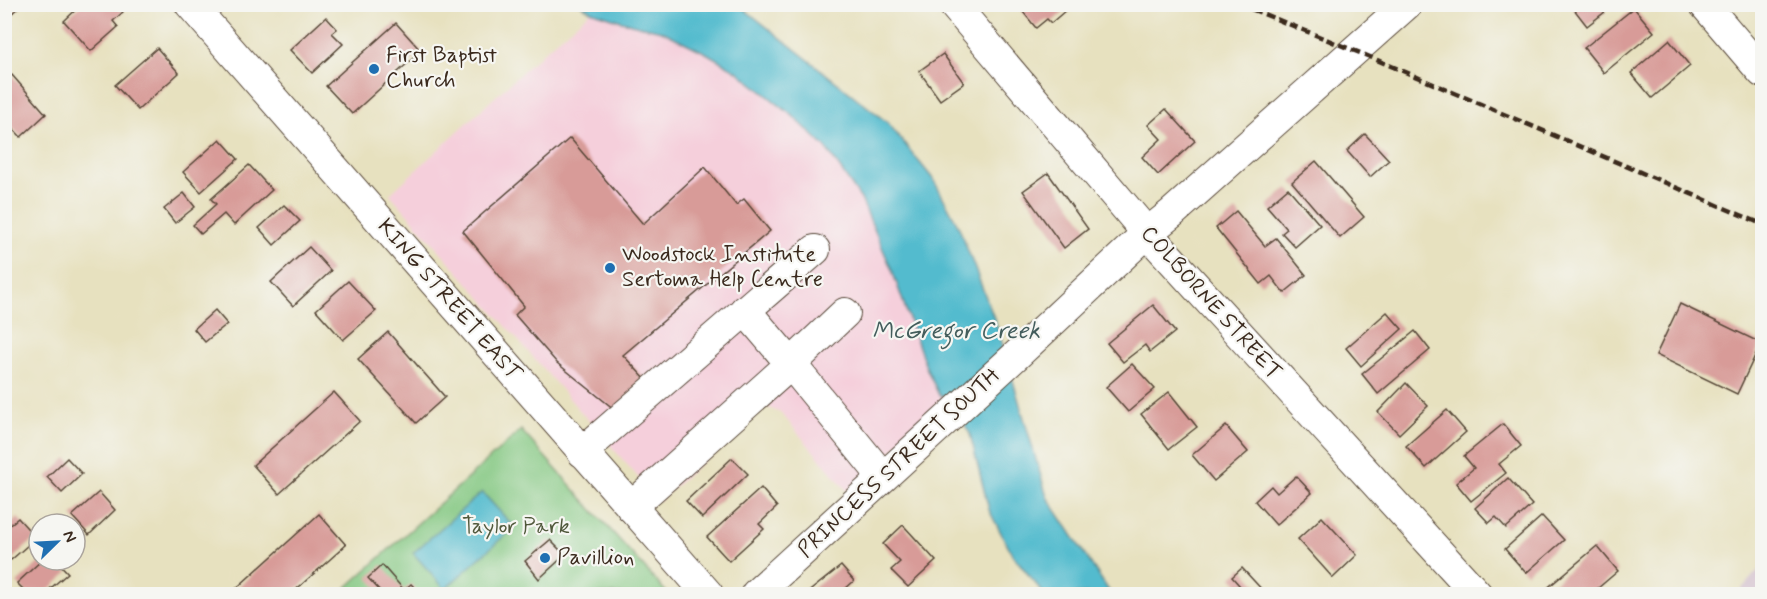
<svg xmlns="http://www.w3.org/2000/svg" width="1767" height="599" viewBox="0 0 1767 599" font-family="Mynerve,sans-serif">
  <rect width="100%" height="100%" fill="#f6f6f2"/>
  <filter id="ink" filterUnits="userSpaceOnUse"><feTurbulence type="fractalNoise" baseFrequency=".0167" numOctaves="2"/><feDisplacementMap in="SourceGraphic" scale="12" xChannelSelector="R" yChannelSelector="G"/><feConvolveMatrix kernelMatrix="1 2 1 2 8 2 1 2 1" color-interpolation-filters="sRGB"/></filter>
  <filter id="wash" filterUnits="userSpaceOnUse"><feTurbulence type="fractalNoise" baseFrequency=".008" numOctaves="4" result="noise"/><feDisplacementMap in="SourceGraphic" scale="24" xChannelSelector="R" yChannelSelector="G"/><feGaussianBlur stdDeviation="1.35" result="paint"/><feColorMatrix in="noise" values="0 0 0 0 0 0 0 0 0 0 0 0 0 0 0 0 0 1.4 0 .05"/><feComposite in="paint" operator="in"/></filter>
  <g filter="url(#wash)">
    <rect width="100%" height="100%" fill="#e7e1bf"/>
    <path fill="#f5cfdb" d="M591 11 631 24 662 31 708 54 737 71 794 117 826 148 861 199 892 270 926 367 950 397 848 492 781 413 764 406 659 501 390 194 548 48Z"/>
    <path fill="#d1bdcc" d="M1762 566V594H1737Z"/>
    <path fill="#83c781" stroke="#5f7850" stroke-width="1.5" d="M521 430 668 594H350L345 589Z"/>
    <g fill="#52bbce" stroke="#467276" stroke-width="1.5">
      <path d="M581 5H739L888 123 933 179 958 225 997 326 1047 497 1111 594H1044L1012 554 989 510 970 434 950 398 939 395 926 367 892 270 861 199 826 148 794 117 737 71 708 54 662 31 631 24 591 11Z"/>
      <path d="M482 492 514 527 445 589 413 553Z"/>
    </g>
    <g id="blocks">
      <g fill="#d89b98">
        <path d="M4 4H22L9 16 4 11Z"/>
        <path d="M82 4H117L123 12 113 21 118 27 91 51 64 21Z"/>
        <path d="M1022 4H1061L1066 10 1051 23 1047 19 1036 28 1019 7Z"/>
        <path d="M1570 4H1601L1606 11 1587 26Z"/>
        <path d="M1634 8 1654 32 1604 73 1584 48Z"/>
        <path d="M326 17 337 29 332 33 343 44 312 73 290 50Z"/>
        <path d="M396 23 421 51 352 114 326 86Z"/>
        <path d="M1669 40 1690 66 1652 98 1631 73Z"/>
        <path d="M157 48 179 73 138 110 115 85Z"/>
        <path d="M943 54 964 83 940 100 919 71Z"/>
        <path d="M12 75 46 114 21 137 4 119V82Z"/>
        <path d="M1166 109 1195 141 1158 175 1142 157 1161 139 1148 125Z"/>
        <path d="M1365 134 1389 160 1370 177 1347 151Z"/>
        <path d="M570 138 643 224 705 167 736 205 744 199 770 231 623 355 646 380 614 409 557 363 515 315 524 306 463 231Z"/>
        <path d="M220 139 238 159 201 192 183 172Z"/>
        <path d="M1316 161 1364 217 1340 238 1292 182Z"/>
        <path d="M249 165 272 190 234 225 224 214 201 234 193 225 216 204 211 199Z"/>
        <path d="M1048 173 1088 229 1064 248 1023 191Z"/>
        <path d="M1288 188 1320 225 1295 247 1282 233 1287 229 1267 206Z"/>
        <path d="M184 193 195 207 175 223 164 209Z"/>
        <path d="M284 205 300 221 274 245 259 228Z"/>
        <path d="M1236 211 1265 246 1276 238 1306 275 1284 293 1271 276 1261 284 1216 228Z"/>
        <path d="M309 247 331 271 293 306 271 282Z"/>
        <path d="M348 281 376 311 343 340 316 310Z"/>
        <path d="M1680 304 1761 343 1737 394 1656 355Z"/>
        <path d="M1153 305 1175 332 1150 352 1145 345 1123 362 1107 343Z"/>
        <path d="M215 310 227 324 205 342 194 329Z"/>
        <path d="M1387 312 1402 329 1361 366 1346 348Z"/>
        <path d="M1415 331 1430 350 1378 394 1362 374Z"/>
        <path d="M388 332 445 397 416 423 358 359Z"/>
        <path d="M1132 364 1155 389 1128 412 1106 387Z"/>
        <path d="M1406 383 1428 406 1399 434 1378 412Z"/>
        <path d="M334 392 360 421 279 494 253 465Z"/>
        <path d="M1169 392 1197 427 1169 449 1141 414Z"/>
        <path d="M1447 410 1466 432 1426 468 1406 446Z"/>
        <path d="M1503 424 1521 446 1499 464 1506 473 1471 501 1456 483 1474 468 1464 456Z"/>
        <path d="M1226 426 1248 452 1214 481 1192 455Z"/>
        <path d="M67 458 82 474 62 493 47 477Z"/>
        <path d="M732 458 748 474 702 518 686 501Z"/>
        <path d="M1296 476 1312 493 1276 525 1255 501 1271 486 1277 493Z"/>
        <path d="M1508 478 1532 505 1506 528 1496 517 1489 523 1475 508Z"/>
        <path d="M761 488 777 507 759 524 764 529 729 561 707 537Z"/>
        <path d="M99 492 115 510 89 535 72 516Z"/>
        <path d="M319 514 346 545 291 594H230Z"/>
        <path d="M1542 516 1564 540 1526 573 1505 549Z"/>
        <path d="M1322 517 1357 555 1333 578 1298 539Z"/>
        <path d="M18 518 36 538 11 560 4 553V530Z"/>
        <path d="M903 525 936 561 908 587 891 570 900 562 883 544Z"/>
        <path d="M550 540 565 555 539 579 525 561Z"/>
        <path d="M1597 546 1618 571 1591 594H1546L1544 591Z"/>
        <path d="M42 560H56L68 573 44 594H28L17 583Z"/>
        <path d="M382 565 404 590 411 584 421 594H383L368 578Z"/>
        <path d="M841 566 854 581 844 590 848 594H806Z"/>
        <path d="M1242 568 1266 594H1247L1232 577Z"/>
      </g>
    </g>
  </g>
  <g filter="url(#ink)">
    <use href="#blocks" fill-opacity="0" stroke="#554536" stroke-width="1.5"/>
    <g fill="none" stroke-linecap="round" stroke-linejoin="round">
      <defs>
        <g id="minor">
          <path d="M190 4 708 594"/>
          <path d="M953 4 1147 233 1477 594"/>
          <path d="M1704 4 1762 72"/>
          <path d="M845 313 791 364 883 477"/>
          <path d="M582 452 815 250"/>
          <path d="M631 507 791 364 745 310"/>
          <path d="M756 594 1020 352 1147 233 1172 213 1407 4"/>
        </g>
      </defs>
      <use href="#minor" stroke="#554536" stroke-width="32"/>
      <use href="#minor" stroke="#fff" stroke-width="30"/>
      <path stroke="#3b2a1e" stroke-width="4.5" stroke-dasharray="9 4.5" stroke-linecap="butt" d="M1239 4 1370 57 1762 224"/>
    </g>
  </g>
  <g fill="#1f6fb2" stroke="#f6f6f2" stroke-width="2">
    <circle cx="374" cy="69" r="6"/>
    <circle cx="610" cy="268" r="6"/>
    <circle cx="545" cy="558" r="6"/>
  </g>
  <g text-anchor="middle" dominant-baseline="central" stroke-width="4.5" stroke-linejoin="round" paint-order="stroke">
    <g font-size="22" fill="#3b2a1e" stroke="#f6f6f2" text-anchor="start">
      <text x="386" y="56">First Baptist<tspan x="386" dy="25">Church</tspan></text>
      <text x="622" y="255">Woodstock Institute<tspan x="622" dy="25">Sertoma Help Centre</tspan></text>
      <text x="557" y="558">Pavillion</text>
    </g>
    <g font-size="22" fill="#3b2a1e" stroke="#f6f6f2">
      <text transform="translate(449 300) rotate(49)">KING STREET EAST</text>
      <text transform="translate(1211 303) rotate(48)">COLBORNE STREET</text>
      <text transform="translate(899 463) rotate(-43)">PRINCESS STREET SOUTH</text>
    </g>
    <g font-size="22" fill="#51593c" stroke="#f6f6f2">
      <text x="516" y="527">Taylor Park</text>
    </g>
    <g font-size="24" font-style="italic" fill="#435d5c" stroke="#f6f6f2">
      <text x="956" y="331">McGregor Creek</text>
    </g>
  </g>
  <rect width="1767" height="599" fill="none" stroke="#f6f6f2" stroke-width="24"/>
  <g transform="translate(57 542) rotate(66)"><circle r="28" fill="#f6f6f2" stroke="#aba49d" stroke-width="1.5"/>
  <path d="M0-4.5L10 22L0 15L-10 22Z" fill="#1f6fb2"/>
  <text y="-9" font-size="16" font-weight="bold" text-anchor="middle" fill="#3b2a1e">N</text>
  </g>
</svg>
